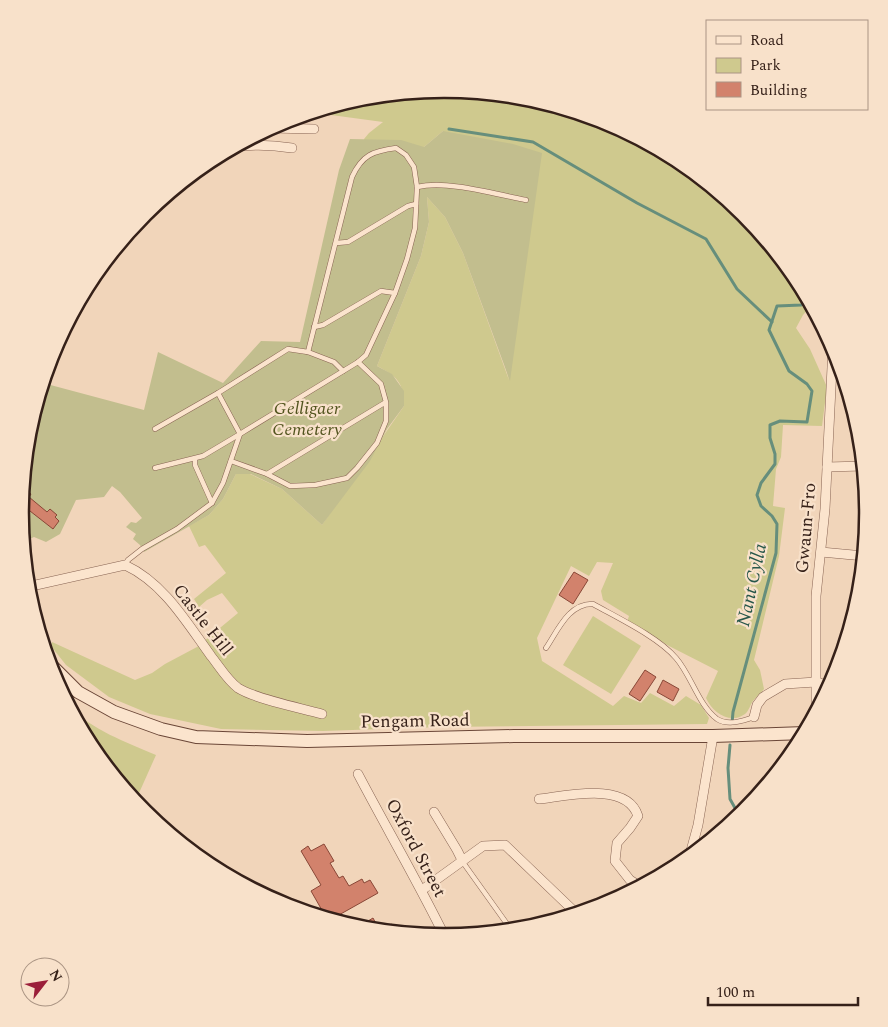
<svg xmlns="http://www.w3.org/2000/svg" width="888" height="1027" viewBox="0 0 888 1027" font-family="Spectral,serif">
  <rect width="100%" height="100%" fill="#f1d5ba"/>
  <g fill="#cfc98e">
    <path d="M444 90 527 98 607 122 680 161 744 214 797 278 811 306 803 315 796 328 810 349 827 387 822 426 783 425 781 457 776 469 773 506 785 508 779 556 754 660 760 670 764 689C761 693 756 697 753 701 750 705 749 711 745 714 730 725 712 712 706 698L718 671 669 646 627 622 629 616 603 600 601 591 613 563 597 562 589 576 571 566 537 638 542 661 613 706 624 696 641 703 650 693 674 706 686 696 701 705 709 718 707 724 441 727 323 731 221 729 150 714 109 697 66 665 51 646 52 642 135 680 152 673 165 664 197 647 238 613 222 593 207 600 199 607 194 599 226 573 205 545 199 547 189 526 209 515 223 499 236 474H250L282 489 322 525 404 406C404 383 397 376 377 366L421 256 429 222 427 197 445 217 463 253 509 380 443 131 424 147 366 146 364 139 369 133 383 122 331 115V107L362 98Z"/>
    <path d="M593 616 641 646 611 694 563 665Z"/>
    <path d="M68 706C94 731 124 741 156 755L135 802 91 749Z"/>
  </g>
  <path fill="#c2be8e" d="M443 131 513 144 542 153 510 381 463 253 445 217 427 197 429 222 421 256 377 366 392 374 404 391V406L387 429 370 461 322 525 282 489 251 474H236L223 499 209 515 144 552 140 545 133 539 136 534 126 527 131 522 136 523 142 518 120 492 112 486 104 497 76 500 60 534 46 542 34 537 23 542 20 513 28 431 43 383 144 410 158 352 223 383 261 341 300 342 339 170 350 139 401 140 424 147Z"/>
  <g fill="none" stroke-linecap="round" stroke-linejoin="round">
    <g stroke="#668e7c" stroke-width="3">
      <path d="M449 129 533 142 637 203 706 239 737 289 772 322"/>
      <path d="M732 723 733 712 776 553 777 524 772 516 761 506 757 495 761 483 775 464V454L770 438V425L780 421 807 422 812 391 807 384 789 371 769 330 777 306 801 305 808 300"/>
      <path d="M730 745 728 768 730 799 740 817"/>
    </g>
  </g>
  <g fill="#d2826c" stroke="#894737">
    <path d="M23 488 31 494 29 497 47 512 50 509 57 515 55 517 59 521 53 529 30 511 27 514 22 511 25 506 21 503Z"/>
    <path d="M574 572 588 580 573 604 559 595Z"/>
    <path d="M645 670 656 677 640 701 629 694Z"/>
    <path d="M663 680 679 689 673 701 657 692Z"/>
    <path d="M324 844 334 861 330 863 339 878 343 876 349 886 362 879 364 883 370 880 378 893 330 920 327 919 311 891 321 885 301 851 308 846 311 851Z"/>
    <path d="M373 918 380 931 392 924 397 933 373 931 368 921Z"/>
  </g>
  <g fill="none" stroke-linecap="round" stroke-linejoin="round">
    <defs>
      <g id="lane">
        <path d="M417 187C448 180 494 194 526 200"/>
        <path d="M336 243 348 242 408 206 416 204"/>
        <path d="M314 327 323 325 381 291 395 293"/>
        <path d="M308 352 334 362 343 371"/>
        <path d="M358 362 381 384 386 402V421L377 443 357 468 347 478 315 485 290 486 267 474 386 402"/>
        <path d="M195 459V465L212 503"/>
        <path d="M231 461 267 474"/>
        <path d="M155 468 203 456 240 434 218 393"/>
        <path d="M125 565 128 560 142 549 177 529 212 503 223 483 240 434 358 362 366 355 395 293 407 259 415 228 417 187 414 167 406 155 396 148C373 151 362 155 352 177L308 352 288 349 218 393 155 429"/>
        <path d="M546 648C558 630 569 603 593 604 618 618 658 637 676 658 691 675 699 706 717 719 728 726 743 721 754 717"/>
        <path d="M462 861 512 931"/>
      </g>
      <g id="street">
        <path d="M270 128 314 129"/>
        <path d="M234 147C254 144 273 145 292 148"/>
        <path d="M827 467 863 466"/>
        <path d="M821 552 864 556"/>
        <path d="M27 587 125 565C164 583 187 623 211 656 219 666 227 680 238 688 255 699 301 708 322 714"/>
        <path d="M816 712V596L825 509 833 347"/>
        <path d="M754 717 757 705 763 697 785 684 816 682 831 686"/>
        <path d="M358 774C387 829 418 882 445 937"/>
        <path d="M763 786 766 787"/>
        <path d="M539 799C566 796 627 781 638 816L630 828 617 843 615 861 630 880 641 887"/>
        <path d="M434 812 457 850 462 860"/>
        <path d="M689 858 698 825 713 736"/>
        <path d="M422 890 483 846 505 845 577 914"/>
      </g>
      <path id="secondary" d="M48 662 78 692 114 712 161 729 196 737 307 741 514 736H713L805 733"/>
    </defs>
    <use href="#lane" stroke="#886453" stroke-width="5.5"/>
    <use href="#street" stroke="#886453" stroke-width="10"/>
    <use href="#secondary" stroke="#6a4637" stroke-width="14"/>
    <use href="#lane" stroke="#fbe4cd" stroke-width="4.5"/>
    <use href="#street" stroke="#fbe4cd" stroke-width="9"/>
    <use href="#secondary" stroke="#fbe4cd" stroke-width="12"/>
  </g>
  <g text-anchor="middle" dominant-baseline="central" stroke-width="4.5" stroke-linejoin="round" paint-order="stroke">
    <g font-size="18" font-style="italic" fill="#52541e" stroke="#f8e1ca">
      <text x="307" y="408">Gelligaer<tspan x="307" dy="21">Cemetery</tspan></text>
    </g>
    <g font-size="18" fill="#362119" stroke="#f8e1ca">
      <text transform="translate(806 528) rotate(-85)">Gwaun-Fro</text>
      <text transform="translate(203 620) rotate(52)">Castle Hill</text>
      <text transform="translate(415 721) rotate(-1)">Pengam Road</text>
      <text transform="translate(416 848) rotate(62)">Oxford Street</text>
    </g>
    <g font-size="19" font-style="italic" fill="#27574a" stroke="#f8e1ca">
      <text transform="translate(752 585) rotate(-78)">Nant Cylla</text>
    </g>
  </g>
  <path d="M0 0H888V1027H0ZM29 513a415 415 0 1 1 830 0a415 415 0 1 1-830 0Z" fill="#f8e1ca" fill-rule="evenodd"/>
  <path fill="none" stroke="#362119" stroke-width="2.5" d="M29 513a415 415 0 1 1 830 0a415 415 0 1 1-830 0Z"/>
  <rect x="706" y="20" width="162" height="90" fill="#f8e1ca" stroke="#aa9483"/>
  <rect x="716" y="36" width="25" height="8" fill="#fbe4cd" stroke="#aa9483"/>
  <text x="750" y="45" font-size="15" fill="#362119">Road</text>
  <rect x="716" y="58" width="25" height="15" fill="#cfc98e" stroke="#aa9483"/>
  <text x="750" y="70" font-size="15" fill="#362119">Park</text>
  <rect x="716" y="82" width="25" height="15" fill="#d2826c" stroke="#aa9483"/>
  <text x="750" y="95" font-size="15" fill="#362119">Building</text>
  <g transform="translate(45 982) rotate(59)"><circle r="24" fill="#f8e1ca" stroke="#aa9483"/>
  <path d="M0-4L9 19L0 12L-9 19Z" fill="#9b1f3a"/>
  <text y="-8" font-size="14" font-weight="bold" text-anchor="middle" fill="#362119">N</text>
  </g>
  <path d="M708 997v8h150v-8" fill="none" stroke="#362119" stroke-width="2.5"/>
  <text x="716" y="997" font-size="15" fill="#362119" stroke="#f8e1ca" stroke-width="4" paint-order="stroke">100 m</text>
</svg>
